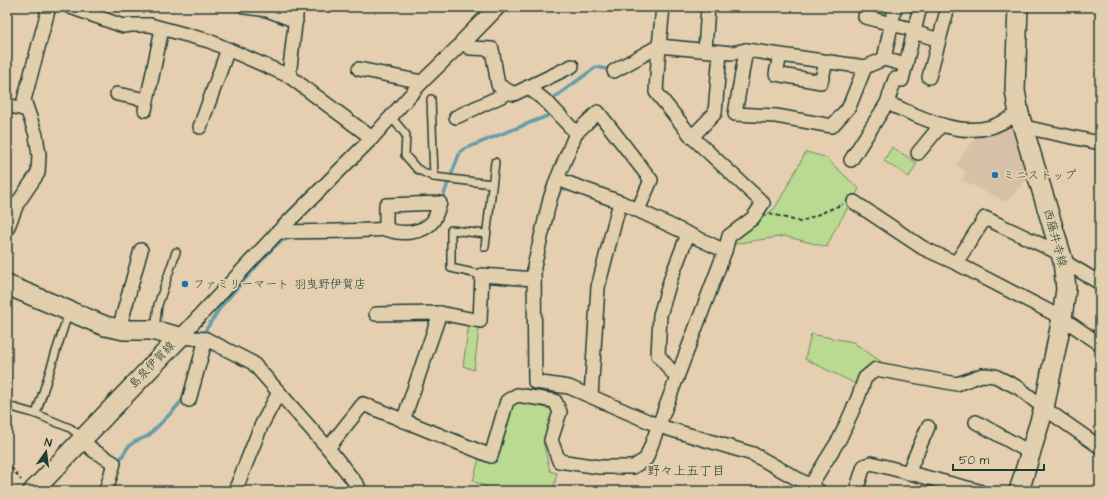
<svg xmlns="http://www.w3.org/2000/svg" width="1107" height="498" viewBox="0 0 1107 498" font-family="'Architects Daughter','Klee One',sans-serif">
  <rect width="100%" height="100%" fill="#e6ceb0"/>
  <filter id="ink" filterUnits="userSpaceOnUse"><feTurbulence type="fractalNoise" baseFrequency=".025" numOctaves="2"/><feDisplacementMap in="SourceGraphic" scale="8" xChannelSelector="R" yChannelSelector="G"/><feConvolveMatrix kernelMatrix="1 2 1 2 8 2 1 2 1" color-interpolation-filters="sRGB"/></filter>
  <g filter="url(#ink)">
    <path fill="#d8c0a7" d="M1014 121 1031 175 1006 202 962 180 966 172 956 164 979 132Z"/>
    <g fill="#bad991" stroke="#6c8b62">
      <path d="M892 147 917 163 909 177 884 161Z"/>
      <path d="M806 152 825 157 859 189 833 233 827 247 784 236 733 244 738 237 775 208Z"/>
      <path d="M469 324 479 328 474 370 463 366Z"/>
      <path d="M811 334 853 342 887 366 858 385 805 359Z"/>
      <path d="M520 401 550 409 552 412 543 442 550 471 557 473 553 491H497L473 481 480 455 497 461 513 404Z"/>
    </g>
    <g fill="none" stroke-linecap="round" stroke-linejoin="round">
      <g stroke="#659ea7" stroke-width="3.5">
        <path d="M551 100 596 67 612 70"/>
        <path d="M452 173 460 152 464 149 547 116 549 110"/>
        <path d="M442 200 448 183"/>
        <path d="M203 334 222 305 270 251 281 241 293 237"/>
        <path d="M118 463 128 447 134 442 148 436 173 411 185 397"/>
      </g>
      <defs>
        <g id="service">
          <path d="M431 99 434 177"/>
          <path d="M391 117 406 135 405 155 417 169 434 177 492 184"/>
          <path d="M485 247 495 162"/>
          <path d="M482 275 451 268V230L486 234"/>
          <path d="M69 311 36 414 70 428 83 438"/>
          <path d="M155 329 158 305 176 252"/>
          <path d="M7 381V390"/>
          <path d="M7 404 8 406 36 414"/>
        </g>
        <g id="minor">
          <path d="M70 7 123 26 131 25H150L209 41 289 76 372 138"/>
          <path d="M245 7 267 10 296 21"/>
          <path d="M867 7 865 17 911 29 917 33 939 40"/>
          <path d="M705 50 708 7"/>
          <path d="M746 50 735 114 776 116 832 126 849 107 865 67"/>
          <path d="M780 55 776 74 821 82 826 62"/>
          <path d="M884 59 906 65"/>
          <path d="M359 69 422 82"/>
          <path d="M614 71 659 46 732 53 746 50 865 67 884 59 895 7"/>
          <path d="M289 76 297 7"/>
          <path d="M929 77 948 7"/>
          <path d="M528 87 548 103 576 133"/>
          <path d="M117 94 147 100"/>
          <path d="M887 103C919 116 955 137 991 127 1000 124 1010 118 1019 114"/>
          <path d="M7 105 27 110"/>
          <path d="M145 110 162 29"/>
          <path d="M456 117 510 92"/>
          <path d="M200 127 228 49"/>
          <path d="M1024 127 1100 143"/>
          <path d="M692 137 715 113 720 52"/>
          <path d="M918 153 941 125"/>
          <path d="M851 160 887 103 895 79 902 80 920 7"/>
          <path d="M557 179 620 202 725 251"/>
          <path d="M854 202 923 248 956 263 1062 318 1100 344"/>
          <path d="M440 203C438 209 436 216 433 221 423 234 400 235 386 229V205Z"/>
          <path d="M638 210 651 180 598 112 576 133 557 179 550 199 534 267 535 382 569 387 659 426 753 454 819 491"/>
          <path d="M7 229 17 204 38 173 39 155 36 135 24 100 49 7"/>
          <path d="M278 232C314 231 350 232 386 229"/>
          <path d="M1063 261 1100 283"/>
          <path d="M956 263 985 218 1061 254"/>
          <path d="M376 314 440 313 480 321 482 275 534 279"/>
          <path d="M119 329 141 250"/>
          <path d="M180 337 278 232 372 138 422 82 463 42 470 48 492 49 498 85 514 94 572 66"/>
          <path d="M180 337 206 339 253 363 328 448 358 486 359 491"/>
          <path d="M677 378 658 355 660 315 671 278 688 234"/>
          <path d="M591 396 598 287 620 202"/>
          <path d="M189 400 206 339"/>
          <path d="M403 421 440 313"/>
          <path d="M976 422 1031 453"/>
          <path d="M82 440 94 451 114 463 106 491"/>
          <path d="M328 448 363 404 491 456 507 401 517 395 555 401 560 412 551 440 559 461 599 467H633L646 459 725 251 729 236 753 218 763 203 692 137 656 92 659 46 663 7"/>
          <path d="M908 473 928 427"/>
          <path d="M235 491 261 426 279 392"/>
          <path d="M807 491 840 438 858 398 865 378 876 369 957 384 982 375 995 376 1019 388 1044 408 1100 447"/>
          <path d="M856 491 864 466 871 463 979 491"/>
        </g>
        <path id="tertiary" d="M463 42 497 7"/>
        <g id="secondary">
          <path d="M1018 7 1015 90 1019 114 1063 261 1066 289 1062 318 1044 408 1019 491"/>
          <path d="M7 285 105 326 124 330H151L180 337"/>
          <path d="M33 491 180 337"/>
        </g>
      </defs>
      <use href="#service" stroke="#1f3d34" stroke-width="10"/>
      <use href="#minor" stroke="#1f3d34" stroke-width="16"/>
      <use href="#tertiary" stroke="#1f3d34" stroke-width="19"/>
      <use href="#secondary" stroke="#1f3d34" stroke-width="22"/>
      <g stroke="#1f3d34" stroke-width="2" stroke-dasharray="4 3" stroke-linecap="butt">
        <path d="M143 13 147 7"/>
        <path d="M770 213 772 214 800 222 843 204"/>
        <path d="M7 462 21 480"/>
      </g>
      <use href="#service" stroke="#e2cfad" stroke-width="7"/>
      <use href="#minor" stroke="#e2cfad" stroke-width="13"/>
      <use href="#tertiary" stroke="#e2cfad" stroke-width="16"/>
      <use href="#secondary" stroke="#e2cfad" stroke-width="19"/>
    </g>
  </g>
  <g fill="#1f6fb2" stroke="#e2cfad" stroke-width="1.5">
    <circle cx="995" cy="175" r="4"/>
    <circle cx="185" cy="284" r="4"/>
  </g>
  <g text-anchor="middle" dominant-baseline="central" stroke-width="4" stroke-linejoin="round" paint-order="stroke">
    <g font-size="12" fill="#1f3d34" stroke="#e2cfad" text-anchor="start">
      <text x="1003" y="175">ミニストップ</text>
      <text x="193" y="284">ファミリーマート 羽曳野伊賀店</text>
    </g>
    <g font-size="12" fill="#1f3d34" stroke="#e2cfad">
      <text transform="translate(1055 238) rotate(75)">西藤井寺線</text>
      <text transform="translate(152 365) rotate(-46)">島泉伊賀線</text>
    </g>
    <g font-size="13" fill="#1f3d34" stroke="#e2cfad">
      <text x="686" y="471">野々上五丁目</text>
    </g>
  </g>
  <rect width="1107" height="498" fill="none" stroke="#e2cfad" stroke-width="24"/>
  <rect x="12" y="12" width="1083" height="474" fill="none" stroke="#1f3d34" stroke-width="1.5" filter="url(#ink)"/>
  <g transform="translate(46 452) rotate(14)" stroke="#e2cfad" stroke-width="3" paint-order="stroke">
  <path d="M0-3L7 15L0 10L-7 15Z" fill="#1f3d34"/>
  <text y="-6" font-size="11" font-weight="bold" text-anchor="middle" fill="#1f3d34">N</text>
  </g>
  <path d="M953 464v6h91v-6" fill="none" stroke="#1f3d34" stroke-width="2"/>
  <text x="959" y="464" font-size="12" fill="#1f3d34" stroke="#e2cfad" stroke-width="3" paint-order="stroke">50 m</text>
</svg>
